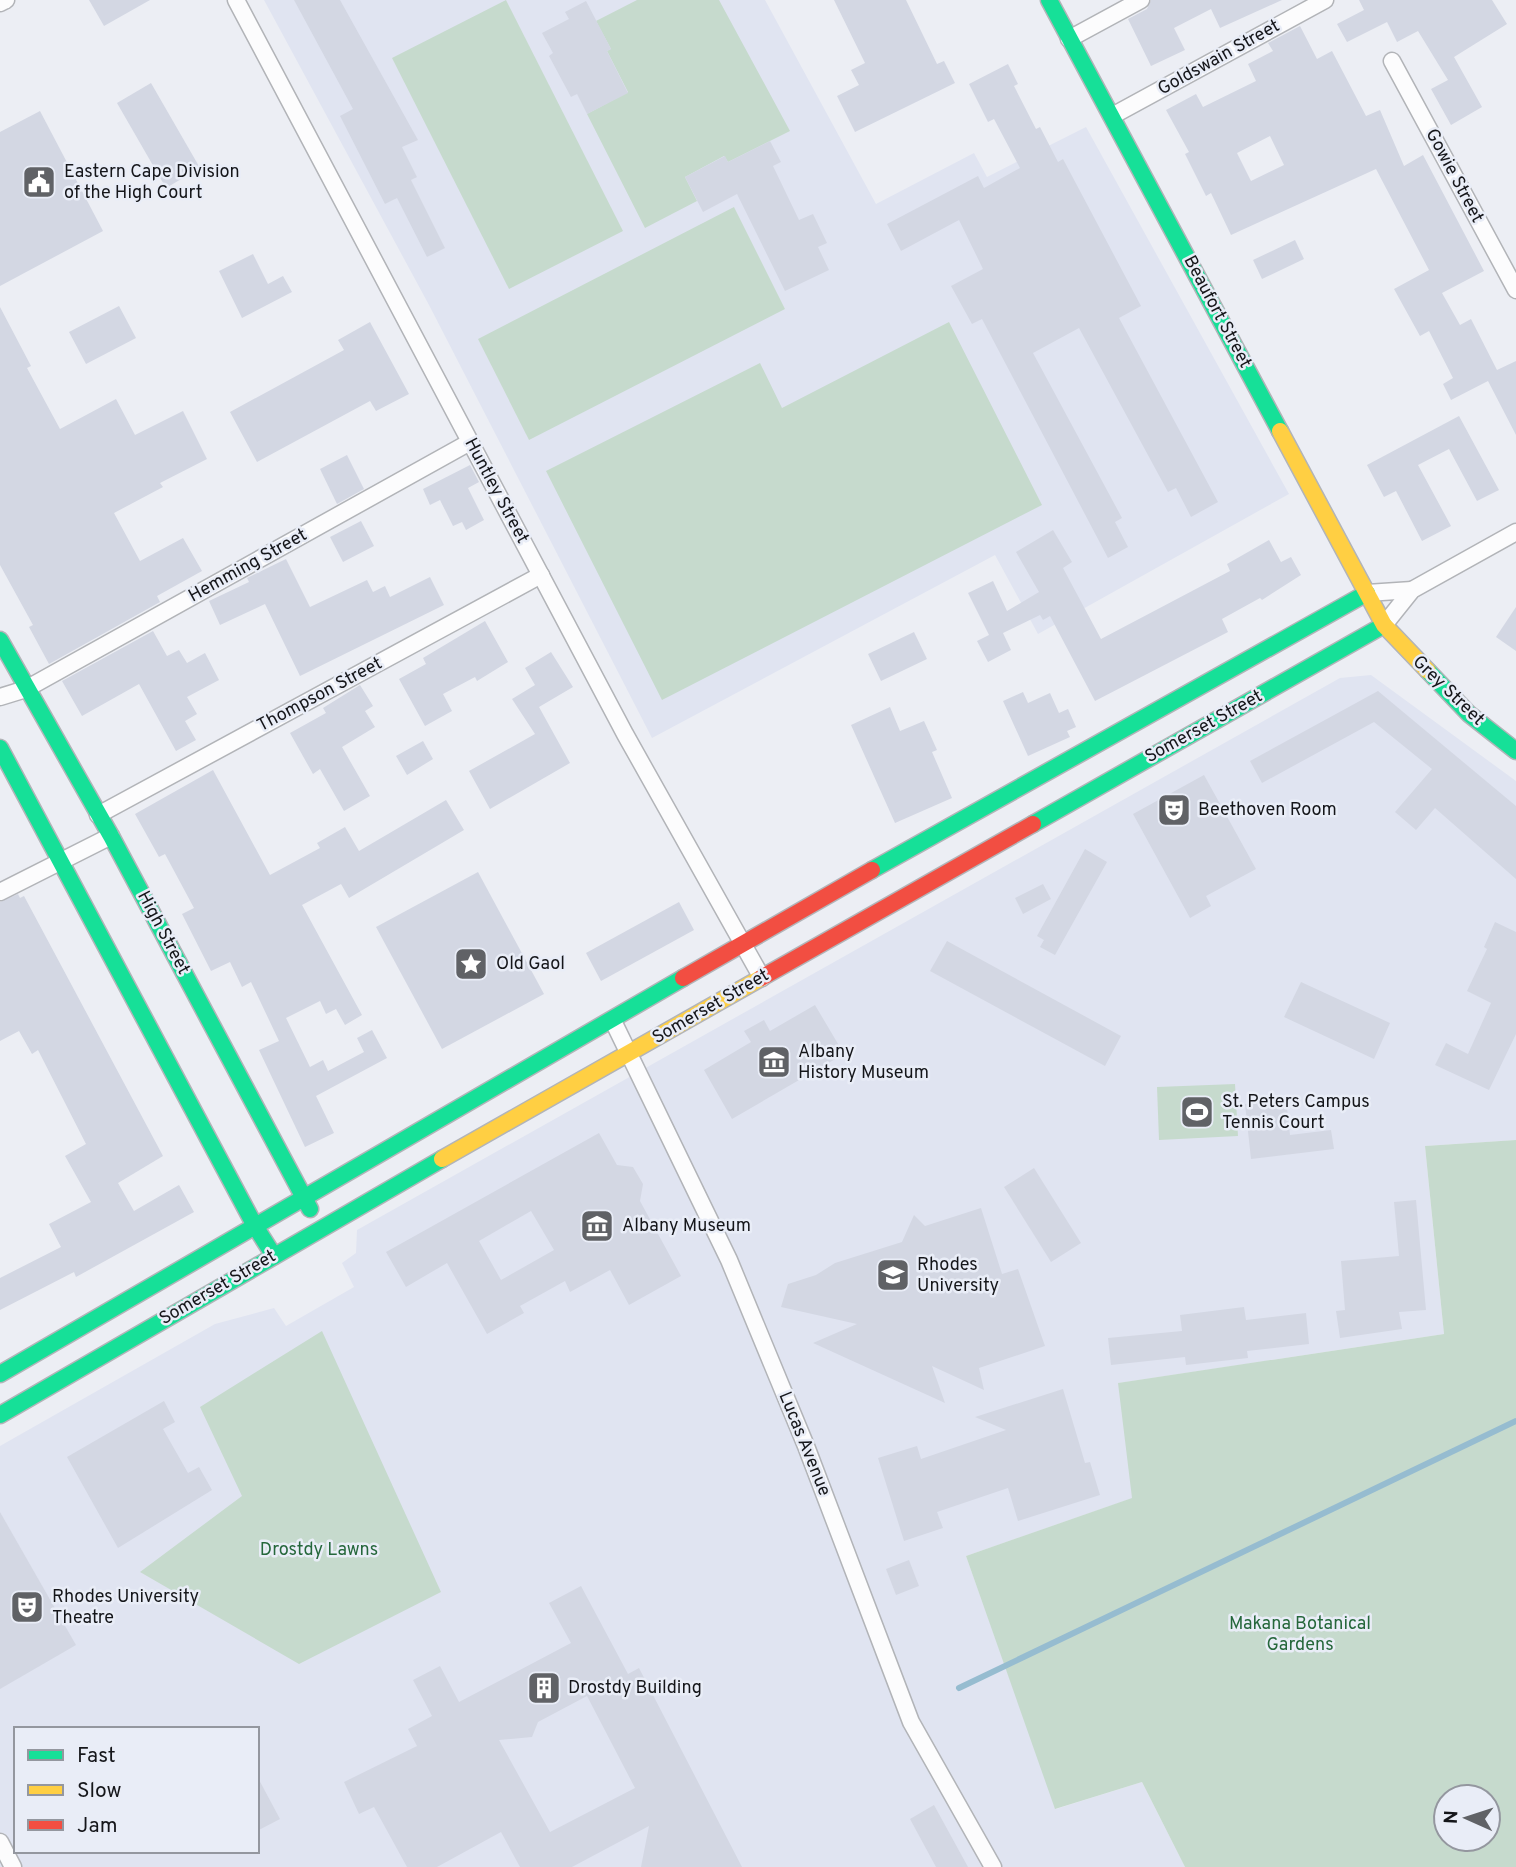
<svg xmlns="http://www.w3.org/2000/svg" width="1516" height="1867" viewBox="0 0 1516 1867" font-family="Overpass,sans-serif">
  <rect width="100%" height="100%" fill="#eceef4"/>
  <g fill="#e0e4f1" fill-rule="evenodd">
    <path d="M264 0H765L876 204 974 153 987 177 1086 127 1289 494 1038 634 995 555 652 738 429 305Z"/>
    <path d="M1371 675 1516 781V1140L1425 1146 1444 1334 1119 1383 1133 1498 966 1556 1056 1809 1142 1782 1185 1867H0V1446L215 1324 274 1308 286 1326 354 1287 342 1263 356 1253 357 1230 1340 678ZM16 1729H257V1851H16Z"/>
  </g>
  <g fill="#c6dacd" fill-rule="evenodd">
    <path d="M506 0 623 231 509 289 392 58Z"/>
    <path d="M637 0H719L790 131 728 162 724 156 685 177 697 201 645 228 587 114 628 92 607 51 611 49 596 21Z"/>
    <path d="M734 207 785 309 529 440 478 339Z"/>
    <path d="M949 322 1042 505 662 700 546 471 760 363 782 408Z"/>
    <path d="M1235 1084 1238 1136 1159 1140 1157 1087Z"/>
    <path d="M1516 1140V1867H1185L1142 1782 1055 1809 966 1556 1132 1498 1118 1383 1444 1334 1425 1146ZM1446 1797H1488V1839H1446Z"/>
    <path d="M322 1331 441 1592 299 1664 140 1572 242 1496 200 1407Z"/>
  </g>
  <g fill="none" stroke-linecap="round" stroke-linejoin="round">
    <path stroke="#96bcd0" stroke-width="6" d="M959 1688 1516 1421"/>
  </g>
  <g fill="#d3d7e3" fill-rule="evenodd">
    <path d="M89 0H150L104 26Z"/>
    <path d="M294 0H340L418 140 402 147 417 177 411 180 445 248 427 257 397 198 385 204 340 116 353 109Z"/>
    <path d="M834 0H906L937 64 944 61 955 83 855 132 837 96 859 85 851 70 865 63Z"/>
    <path d="M1151 0H1282L1220 28 1211 9 1174 28 1185 50 1151 66 1128 19 1147 9Z"/>
    <path d="M1359 0H1492L1507 24 1454 57 1482 107 1451 125 1431 89 1448 80 1418 31 1397 42 1387 22 1347 42 1337 24 1364 10Z"/>
    <path d="M586 1 611 49 607 51 628 93 587 114 577 94 571 97 549 56 553 53 542 33 569 19 565 12Z"/>
    <path d="M1300 26 1317 59 1332 51 1366 116 1380 110 1404 166 1423 155 1484 271 1442 293 1460 325 1471 319 1497 370 1516 361V435L1488 381 1451 400 1443 384 1453 378 1429 331 1420 336 1394 289 1429 270 1376 169 1231 235 1211 193 1206 196 1185 154 1189 152 1166 110 1196 94 1203 107 1256 81 1248 64 1273 51 1268 43ZM1270 136 1284 165 1251 181 1237 153Z"/>
    <path d="M1008 64 1018 84 1014 86 1036 129 1040 127 1058 162 1063 159 1141 306 1119 318 1218 502 1191 517 1176 488 1168 492 1079 328 1033 353 1122 518 1115 522 1128 547 1108 558 982 319 972 324 951 286 983 269 959 220 901 251 887 224 978 176 984 188 1020 168 994 119 988 122 969 84Z"/>
    <path d="M151 83 200 168 166 188 117 103Z"/>
    <path d="M40 111 103 231 0 286V132Z"/>
    <path d="M770 141 781 162 773 166 799 220 813 214 827 243 818 247 829 270 785 291 737 194 703 212 685 177 725 156 728 162Z"/>
    <path d="M1295 240 1304 259 1262 279 1253 260Z"/>
    <path d="M253 254 268 284 283 276 292 292 242 318 219 271Z"/>
    <path d="M119 306 136 338 86 364 69 332Z"/>
    <path d="M0 307 31 366 27 368 60 429 116 399 135 435 183 411 207 459 160 483 163 487 114 513 140 561 183 538 202 571 157 596 160 602 49 664 29 627 33 625 0 565Z"/>
    <path d="M370 322 409 394 376 411 370 401 257 462 230 412 344 350 338 340Z"/>
    <path d="M1459 416 1499 490 1477 501 1449 449 1418 465 1451 526 1422 541 1396 491 1384 497 1367 465Z"/>
    <path d="M347 455 364 489 337 504 320 469Z"/>
    <path d="M470 465 479 482 468 488 484 520 466 530 462 522 453 526 440 500 430 505 423 489Z"/>
    <path d="M361 521 374 546 343 562 330 537Z"/>
    <path d="M1053 530 1072 562 1063 568 1101 639 1230 571 1227 564 1269 540 1281 562 1291 557 1301 575 1262 600 1260 598 1222 619 1228 632 1095 701 1050 616 1043 620 1040 615 1003 633 1011 650 988 662 977 641 989 635 968 593 993 581 1007 611 1039 592 1016 552Z"/>
    <path d="M286 559 310 607 367 580 373 592 385 586 390 597 430 577 444 605 300 676 265 604 220 625 209 601 249 582 247 578Z"/>
    <path d="M1516 607V651L1496 637Z"/>
    <path d="M485 621 508 662 477 681 475 677 443 694 452 711 425 726 399 679 426 664 423 658Z"/>
    <path d="M153 631 167 656 179 650 187 663 205 653 219 680 187 697 197 714 185 721 196 740 176 751 139 684 82 716 62 681Z"/>
    <path d="M914 632 927 659 881 681 868 654Z"/>
    <path d="M551 652 573 687 539 707 570 763 490 809 469 771 535 734 512 699 535 685 525 668Z"/>
    <path d="M360 685 373 706 365 711 375 727 342 747 370 796 344 811 320 769 313 774 290 733 326 713 323 708Z"/>
    <path d="M1378 691 1516 806V879L1435 808 1416 830 1395 812 1432 769 1374 722 1262 783 1250 761Z"/>
    <path d="M1023 692 1028 703 1050 693 1059 713 1068 709 1076 727 1067 731 1070 737 1028 756 1003 701Z"/>
    <path d="M890 707 900 731 924 721 937 750 932 752 952 798 895 823 851 725Z"/>
    <path d="M423 741 433 759 407 775 396 756Z"/>
    <path d="M213 770 270 875 320 848 317 843 345 827 359 851 446 800 464 830 349 898 341 884 302 905 362 1015 345 1025 336 1009 326 1014 320 1001 286 1018 310 1067 323 1060 328 1071 364 1052 357 1038 372 1030 387 1058 316 1096 334 1133 305 1147 259 1050 279 1041 251 982 242 987 230 962 211 971 182 914 194 908 165 854 159 857 135 814Z"/>
    <path d="M1204 775 1256 869 1206 896 1211 906 1190 918 1133 814Z"/>
    <path d="M1085 849 1107 862 1055 955 1040 947 1044 940 1037 936Z"/>
    <path d="M478 872 544 994 442 1049 376 927Z"/>
    <path d="M1043 884 1051 899 1023 914 1015 898Z"/>
    <path d="M18 894 20 898 24 896 163 1156 118 1183 134 1211 179 1185 194 1212 76 1277 74 1272 0 1310V1278L61 1247 49 1224 91 1202 65 1156 86 1144 38 1050 32 1054 19 1031 0 1041V902Z"/>
    <path d="M679 902 694 930 601 981 586 953Z"/>
    <path d="M1495 922 1516 932V1034L1489 1090 1435 1065 1446 1043 1468 1054 1491 1003 1467 991 1487 949 1484 947Z"/>
    <path d="M947 941 1121 1036 1105 1066 930 971Z"/>
    <path d="M1301 982 1390 1023 1374 1059 1284 1017Z"/>
    <path d="M815 1005 844 1054 732 1119 704 1070 751 1042 744 1031 764 1020 770 1031Z"/>
    <path d="M1286 1099 1290 1135 1331 1130 1334 1149 1251 1159 1245 1104Z"/>
    <path d="M599 1133 617 1165 633 1167 643 1184 640 1201 681 1276 629 1305 610 1270 570 1292 565 1281 520 1306 524 1313 487 1334 447 1263 406 1287 386 1252ZM531 1211 554 1250 501 1280 479 1241Z"/>
    <path d="M1034 1168 1081 1243 1051 1262 1004 1187Z"/>
    <path d="M1416 1200 1426 1310 1399 1312 1402 1329 1340 1338 1336 1311 1345 1310 1341 1261 1399 1256 1394 1202Z"/>
    <path d="M981 1208 1002 1274 1018 1269 1045 1346 979 1368 984 1390 932 1366 945 1403 813 1343 857 1324 781 1307 788 1284 816 1275 835 1263 902 1242 914 1215 925 1226Z"/>
    <path d="M1244 1307 1246 1320 1306 1313 1309 1344 1247 1351 1248 1358 1186 1365 1185 1357 1111 1365 1108 1338 1182 1331 1180 1315Z"/>
    <path d="M1063 1389 1085 1463 1090 1462 1100 1495 1018 1521 1008 1488 937 1512 943 1528 904 1541 878 1458 917 1446 921 1459 1006 1430 975 1417Z"/>
    <path d="M164 1401 175 1422 163 1429 188 1473 199 1467 212 1490 118 1548 67 1457Z"/>
    <path d="M0 1512 76 1645 0 1689Z"/>
    <path d="M909 1560 919 1586 896 1595 886 1569Z"/>
    <path d="M581 1586 628 1674 639 1668 742 1867H641L649 1826 572 1867H520L501 1832 437 1867H407L374 1807 359 1814 344 1782 417 1746 408 1729 432 1716 413 1680 440 1666 459 1702 571 1643 549 1603ZM587 1696 635 1788 550 1832 499 1740 532 1737 538 1722Z"/>
    <path d="M257 1776 280 1819 257 1831Z"/>
    <path d="M934 1805 968 1867H936L910 1819Z"/>
  </g>
  <g fill="none" stroke-linecap="round" stroke-linejoin="round">
    <defs>
      <g id="street">
        <path d="M236 0 625 734 762 978"/>
        <path d="M0 3 6 0"/>
        <path d="M1069 39 1141 0"/>
        <path d="M1392 61 1516 290"/>
        <path d="M1112 116 1325 0"/>
        <path d="M1367 593 1412 590"/>
        <path d="M1384 625 1412 590 1516 532"/>
        <path d="M0 697 26 689 470 442"/>
        <path d="M98 815 541 575"/>
        <path d="M0 892 111 836"/>
        <path d="M613 1021 729 1260 806 1446 911 1722 993 1867"/>
        <path d="M0 1842 13 1867"/>
      </g>
      <g id="fast">
        <path d="M1049 0 1280 431"/>
        <path d="M0 640 111 836 310 1209"/>
        <path d="M1428 671 1469 714 1516 751"/>
        <path d="M0 748 255 1226 274 1256"/>
        <path d="M1033 824 1384 625"/>
        <path d="M872 870 1367 593"/>
        <path d="M0 1374 683 978"/>
        <path d="M0 1415 442 1159"/>
      </g>
      <g id="slow">
        <path d="M1280 431 1384 625 1428 671"/>
        <path d="M442 1159 761 978"/>
      </g>
      <g id="jam">
        <path d="M683 978 872 870"/>
        <path d="M761 978 1033 824"/>
      </g>
    </defs>
    <use href="#street" stroke="#b2b4b8" stroke-width="19"/>
    <use href="#fast" stroke="#b2b4b8" stroke-width="19"/>
    <use href="#slow" stroke="#b2b4b8" stroke-width="19"/>
    <use href="#jam" stroke="#b2b4b8" stroke-width="19"/>
    <use href="#street" stroke="#fcfcfd" stroke-width="16"/>
    <use href="#fast" stroke="#16e098" stroke-width="16"/>
    <use href="#slow" stroke="#ffcf43" stroke-width="16"/>
    <use href="#jam" stroke="#f24e42" stroke-width="16"/>
  </g>
  <defs>
    <symbol id="civic-square" viewBox="-11 -11 22 22"><rect x="-9" y="-9" width="18" height="18" rx="4" fill="#606266" stroke="#e9edf7"/><path d="M-.6-6.5H3V-4.5H.6V-3L4-1V1h2V6H-6V1h2V-1L-.6-3ZM-1.2 2.5V6h2.4V2.5Z" fill="#fff"/></symbol>
    <symbol id="theatre-square" viewBox="-11 -11 22 22"><rect x="-9" y="-9" width="18" height="18" rx="4" fill="#606266" stroke="#e9edf7"/><path d="M-5-5.5Q0-4 5-5.5V0Q5 5 0 6Q-5 5-5 0ZM-3.3-2.5H-1v1.5H-3.3ZM1-2.5H3.3v1.5H1ZM-2.8 1Q0 5.5 2.8 1Z" fill="#fff"/></symbol>
    <symbol id="sight-square" viewBox="-11 -11 22 22"><rect x="-9" y="-9" width="18" height="18" rx="4" fill="#606266" stroke="#e9edf7"/><path d="M0-6L1.8-2.2L6-1.7L2.9 1.2L3.7 5.4L0 3.3L-3.7 5.4L-2.9 1.2L-6-1.7L-1.8-2.2Z" fill="#fff"/></symbol>
    <symbol id="museum-square" viewBox="-11 -11 22 22"><rect x="-9" y="-9" width="18" height="18" rx="4" fill="#606266" stroke="#e9edf7"/><path d="M0-6L6-3V-2H-6V-3ZM-5-1h2V3h-2ZM-1-1h2V3h-2ZM3-1h2V3H3ZM-6 4H6V6H-6Z" fill="#fff"/></symbol>
    <symbol id="stadium-square" viewBox="-11 -11 22 22"><rect x="-9" y="-9" width="18" height="18" rx="4" fill="#606266" stroke="#e9edf7"/><path d="M0-5a6.5 5 0 1 0 0 10a6.5 5 0 1 0 0-10ZM-3.5-1.8h7v3.6h-7Z" fill="#fff"/></symbol>
    <symbol id="university-square" viewBox="-11 -11 22 22"><rect x="-9" y="-9" width="18" height="18" rx="4" fill="#606266" stroke="#e9edf7"/><path d="M0-5L7-2L0 1L-7-2ZM-4 1L0 2.5L4 1V4Q0 6-4 4Z" fill="#fff"/></symbol>
    <symbol id="building-square" viewBox="-11 -11 22 22"><rect x="-9" y="-9" width="18" height="18" rx="4" fill="#606266" stroke="#e9edf7"/><path d="M-4-6H4V6H1V3H-1V6H-4ZM-2.5-4.3h1.7v1.8h-1.7ZM.8-4.3h1.7v1.8H.8ZM-2.5-1h1.7V.8h-1.7ZM.8-1h1.7V.8H.8Z" fill="#fff"/></symbol>
  </defs>
  <g fill-rule="evenodd">
    <use href="#civic-square" x="20" y="163" width="38" height="38"/>
    <use href="#theatre-square" x="1155" y="791" width="38" height="38"/>
    <use href="#sight-square" x="452" y="945" width="38" height="38"/>
    <use href="#museum-square" x="755" y="1043" width="38" height="38"/>
    <use href="#stadium-square" x="1178" y="1093" width="38" height="38"/>
    <use href="#museum-square" x="578" y="1207" width="38" height="38"/>
    <use href="#university-square" x="874" y="1256" width="38" height="38"/>
    <use href="#theatre-square" x="8" y="1588" width="38" height="38"/>
    <use href="#building-square" x="525" y="1669" width="38" height="38"/>
  </g>
  <g text-anchor="middle" dominant-baseline="central" stroke-width="5" stroke-linejoin="round" paint-order="stroke">
    <g font-size="18" fill="#15161a" stroke="#e9edf7">
      <text transform="translate(1219 58) rotate(-29)">Goldswain Street</text>
      <text transform="translate(1454 176) rotate(62)">Gowie Street</text>
      <text transform="translate(1217 312) rotate(62)">Beaufort Street</text>
      <text transform="translate(496 491) rotate(62)">Huntley Street</text>
      <text transform="translate(248 566) rotate(-29)">Hemming Street</text>
      <text transform="translate(1448 691) rotate(44)">Grey Street</text>
      <text transform="translate(320 695) rotate(-28)">Thompson Street</text>
      <text transform="translate(1204 727) rotate(-29)">Somerset Street</text>
      <text transform="translate(163 933) rotate(62)">High Street</text>
      <text transform="translate(711 1007) rotate(-30)">Somerset Street</text>
      <text transform="translate(218 1288) rotate(-30)">Somerset Street</text>
      <text transform="translate(804 1444) rotate(68)">Lucas Avenue</text>
    </g>
    <g font-size="18" fill="#15161a" stroke="#e9edf7" text-anchor="start">
      <text x="64" y="172">Eastern Cape Division<tspan x="64" dy="21">of the High Court</tspan></text>
      <text x="1198" y="810">Beethoven Room</text>
      <text x="496" y="964">Old Gaol</text>
      <text x="798" y="1052">Albany<tspan x="798" dy="21">History Museum</tspan></text>
      <text x="1222" y="1102">St. Peters Campus<tspan x="1222" dy="21">Tennis Court</tspan></text>
      <text x="622" y="1226">Albany Museum</text>
      <text x="917" y="1265">Rhodes<tspan x="917" dy="21">University</tspan></text>
      <text x="52" y="1597">Rhodes University<tspan x="52" dy="21">Theatre</tspan></text>
      <text x="568" y="1688">Drostdy Building</text>
    </g>
    <g font-size="18" fill="#25673b" stroke="#e9edf7">
      <text x="319" y="1550">Drostdy Lawns</text>
      <text x="1300" y="1624">Makana Botanical<tspan x="1300" dy="21">Gardens</tspan></text>
    </g>
  </g>
  <rect x="14" y="1727" width="245" height="126" fill="#e9edf7" stroke="#94979f" stroke-width="2"/>
  <rect x="28" y="1750" width="35" height="10" fill="#16e098" stroke="#94979f" stroke-width="2"/>
  <text x="77" y="1762" font-size="21" fill="#15161a">Fast</text>
  <rect x="28" y="1785" width="35" height="10" fill="#ffcf43" stroke="#94979f" stroke-width="2"/>
  <text x="77" y="1797" font-size="21" fill="#15161a">Slow</text>
  <rect x="28" y="1820" width="35" height="10" fill="#f24e42" stroke="#94979f" stroke-width="2"/>
  <text x="77" y="1832" font-size="21" fill="#15161a">Jam</text>
  <g transform="translate(1467 1818) rotate(273)"><circle r="33" fill="#e9edf7" stroke="#94979f" stroke-width="2"/>
  <path d="M0-5L12 26L0 18L-12 26Z" fill="#606266"/>
  <text y="-10" font-size="19" font-weight="bold" text-anchor="middle" fill="#15161a">N</text>
  </g>
</svg>
